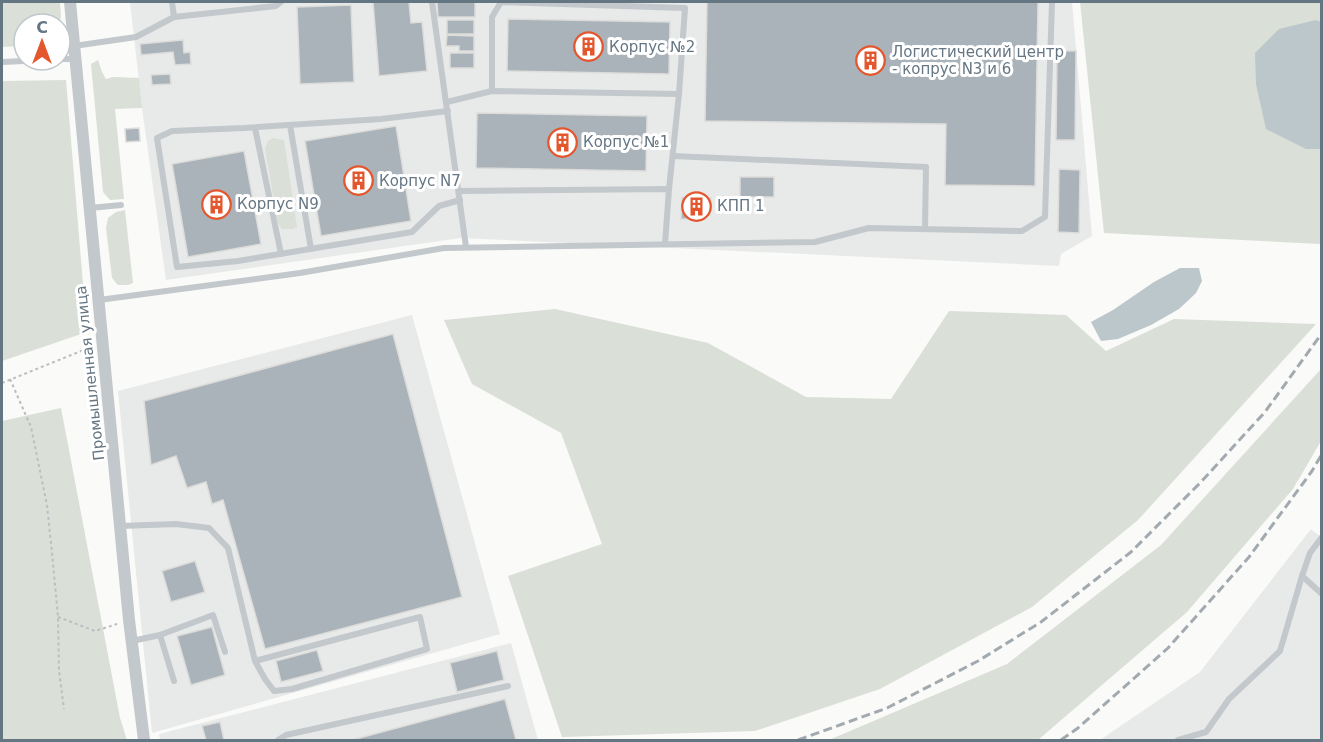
<svg xmlns="http://www.w3.org/2000/svg" width="1323" height="742" viewBox="0 0 1323 742" font-family="'DejaVu Sans',sans-serif">
  <rect width="100%" height="100%" fill="#fafaf8"/>
  <g fill="#e8e9e9">
    <path d="M130 2H1072L1092 236 1061 254 1059 266 461 238 166 280 142 108Z"/>
    <path d="M412 315 500 634 152 733 118 391Z"/>
    <path d="M1311 529 1321 537V740H1100L1200 672Z"/>
    <path d="M511 643 538 740H160L159 734Z"/>
  </g>
  <g fill="#dadfd7">
    <path d="M2 2H60L61 17 59 24H24V46L2 47Z"/>
    <path d="M1080 2H1321V22L1316 20 1306 149H1321V244L1104 233Z"/>
    <path d="M98 60 102 72 106 79 113 77 139 78 142 108 115 109 124 199 110 200 103 192 91 64Z"/>
    <path d="M66 80 87 332 2 361V81Z"/>
    <path d="M273 138 284 140 297 227 292 229H282L278 223 265 149 268 141Z"/>
    <path d="M125 210 133 283 128 285H118L112 278 106 228 108 218 116 212Z"/>
    <path d="M555 309 708 343 806 397 891 399 949 311 1066 315 1106 351 1174 319 1316 324 1138 520 1032 607 880 689 755 731 562 737 508 576 602 544 561 433 472 384 444 320Z"/>
    <path d="M1321 369V441L1293 489 1187 612 1038 740H829L1007 664 1161 545Z"/>
    <path d="M61 408 120 718 127 740H2V421Z"/>
  </g>
  <g fill="#bbc7cb">
    <path d="M1316 20 1322 22 1321 149H1306L1266 129 1256 84 1255 53 1279 29Z"/>
    <path d="M1180 268H1199L1202 281 1196 293 1179 309 1151 325 1118 339 1101 341 1091 322 1113 310 1154 282Z"/>
  </g>
  <g fill="#aab3b9" stroke="#dcdcda" stroke-width="1.5">
    <path d="M373 2H409L411 23 422 22 427 71 379 76Z"/>
    <path d="M437 2H475V17H438Z"/>
    <path d="M707 2H1038L1035 186 945 185 946 124 705 121Z"/>
    <path d="M351 5 354 82 300 84 297 7Z"/>
    <path d="M508 19 670 22 669 74 507 71Z"/>
    <rect x="447" y="20" width="27" height="14"/>
    <path d="M447 35 474 36V51H459V46H446Z"/>
    <path d="M183 40 184 53 190 52 191 64 175 65 173 52 141 55 140 44Z"/>
    <path d="M1057 51H1076L1075 140H1056Z"/>
    <rect x="450" y="53" width="24" height="15"/>
    <path d="M170 74 171 84 152 85 151 75Z"/>
    <path d="M477 113 647 116 646 171 476 168Z"/>
    <path d="M396 126 411 221 321 236 305 141Z"/>
    <path d="M139 128 140 141 126 142 125 129Z"/>
    <path d="M244 151 261 244 188 257 172 164Z"/>
    <path d="M1059 169 1080 170 1079 233 1058 232Z"/>
    <rect x="740" y="177" width="34" height="20"/>
    <path d="M682 197 711 198 710 215 703 214 698 219H681Z"/>
    <path d="M393 334 462 597 265 649 223 500 212 504 206 482 187 488 176 456 151 465 144 401Z"/>
    <path d="M195 561 205 592 171 602 162 571Z"/>
    <path d="M212 627 225 675 191 685 177 636Z"/>
    <path d="M317 650 323 671 281 682 276 661Z"/>
    <path d="M497 651 504 680 457 692 450 663Z"/>
    <path d="M505 699 516 740H352Z"/>
    <path d="M220 722 224 740H206L202 726Z"/>
  </g>
  <g fill="none" stroke-linecap="round" stroke-linejoin="round">
    <g stroke="#bbbfc2" stroke-width="2" stroke-dasharray="3 3" stroke-linecap="butt">
      <path d="M10 379 31 427 47 505 53 563 58 617 59 671 64 709"/>
      <path d="M2 383 91 347"/>
      <path d="M58 617 95 631 117 624"/>
    </g>
    <g stroke="#c3c8cc" stroke-width="6">
      <path d="M172 2 174 17"/>
      <path d="M432 2 466 247"/>
      <path d="M74 46 136 37 174 17 276 6 281 2"/>
      <path d="M60 59H75"/>
      <path d="M2 62 47 60"/>
      <path d="M492 91V17L501 2 685 8 679 94"/>
      <path d="M447 102 492 91 679 94 669 189"/>
      <path d="M448 111 381 119 244 128 172 131 157 138 177 267 238 261 412 232 439 206 460 200"/>
      <path d="M290 125 311 249"/>
      <path d="M255 128 281 254"/>
      <path d="M673 156 926 167 925 229"/>
      <path d="M459 191 669 189 665 244"/>
      <path d="M90 208 121 205"/>
      <path d="M99 300 300 273 444 248 815 242 869 228 1022 231 1045 217 1052 2"/>
      <path d="M121 526 176 524 209 528 228 548 255 661 420 617 427 649 292 689 274 691 265 679 255 661"/>
      <path d="M1322 537 1310 553 1302 576 1322 594"/>
      <path d="M160 635 174 681"/>
      <path d="M132 641 160 635 213 615 225 652"/>
      <path d="M278 740 286 735 508 686"/>
      <path d="M1178 740 1206 732 1229 699 1280 651 1302 576"/>
    </g>
    <path stroke="#c3c8cc" stroke-width="12" d="M70 2 129 620 144 740"/>
    <g stroke="#a2aab0" stroke-width="3" stroke-dasharray="9 4.5" stroke-linecap="butt">
      <path d="M798 740 887 708 978 661 1041 622 1131 552 1201 482 1265 412 1322 333"/>
      <path d="M1061 740 1078 728 1168 648 1249 557 1312 471 1322 454"/>
    </g>
  </g>
  <defs>
    <symbol id="building-ring" viewBox="-11 -11 22 22"><circle r="9.5" fill="#fff" stroke="#e4572e" stroke-width="1.5"/><path d="M-4-6H4V6H1V3H-1V6H-4ZM-2.5-4.3h1.7v1.8h-1.7ZM.8-4.3h1.7v1.8H.8ZM-2.5-1h1.7V.8h-1.7ZM.8-1h1.7V.8H.8Z" fill="#e4572e"/></symbol>
  </defs>
  <g fill-rule="evenodd">
    <use href="#building-ring" x="572" y="30" width="33" height="33"/>
    <use href="#building-ring" x="854" y="44" width="33" height="33"/>
    <use href="#building-ring" x="546" y="126" width="33" height="33"/>
    <use href="#building-ring" x="342" y="164" width="33" height="33"/>
    <use href="#building-ring" x="200" y="188" width="33" height="33"/>
    <use href="#building-ring" x="680" y="190" width="33" height="33"/>
  </g>
  <g text-anchor="middle" dominant-baseline="central" stroke-width="6" stroke-linejoin="round" paint-order="stroke">
    <g font-size="15" fill="#657683" stroke="#fff" text-anchor="start">
      <text x="609" y="47">Корпус №2</text>
      <text x="892" y="52">Логистический центр<tspan x="892" dy="17">- копрус N3 и 6</tspan></text>
      <text x="583" y="142">Корпус №1</text>
      <text x="379" y="181">Корпус N7</text>
      <text x="237" y="204">Корпус N9</text>
      <text x="717" y="206">КПП 1</text>
    </g>
    <g font-size="15" fill="#657683" stroke="#fff">
      <text transform="translate(90 373) rotate(-96)">Промышленная улица</text>
    </g>
  </g>
  <rect width="1323" height="742" fill="none" stroke="#657683" stroke-width="6"/>
  <g transform="translate(42 42)"><circle r="28" fill="#ffffff" stroke="#c1c8cd" stroke-width="1.5"/>
  <path d="M0-4.5L10 22L0 15L-10 22Z" fill="#e4572e"/>
  <text y="-9" font-size="16" font-weight="bold" text-anchor="middle" fill="#657683">С</text>
  </g>
</svg>
